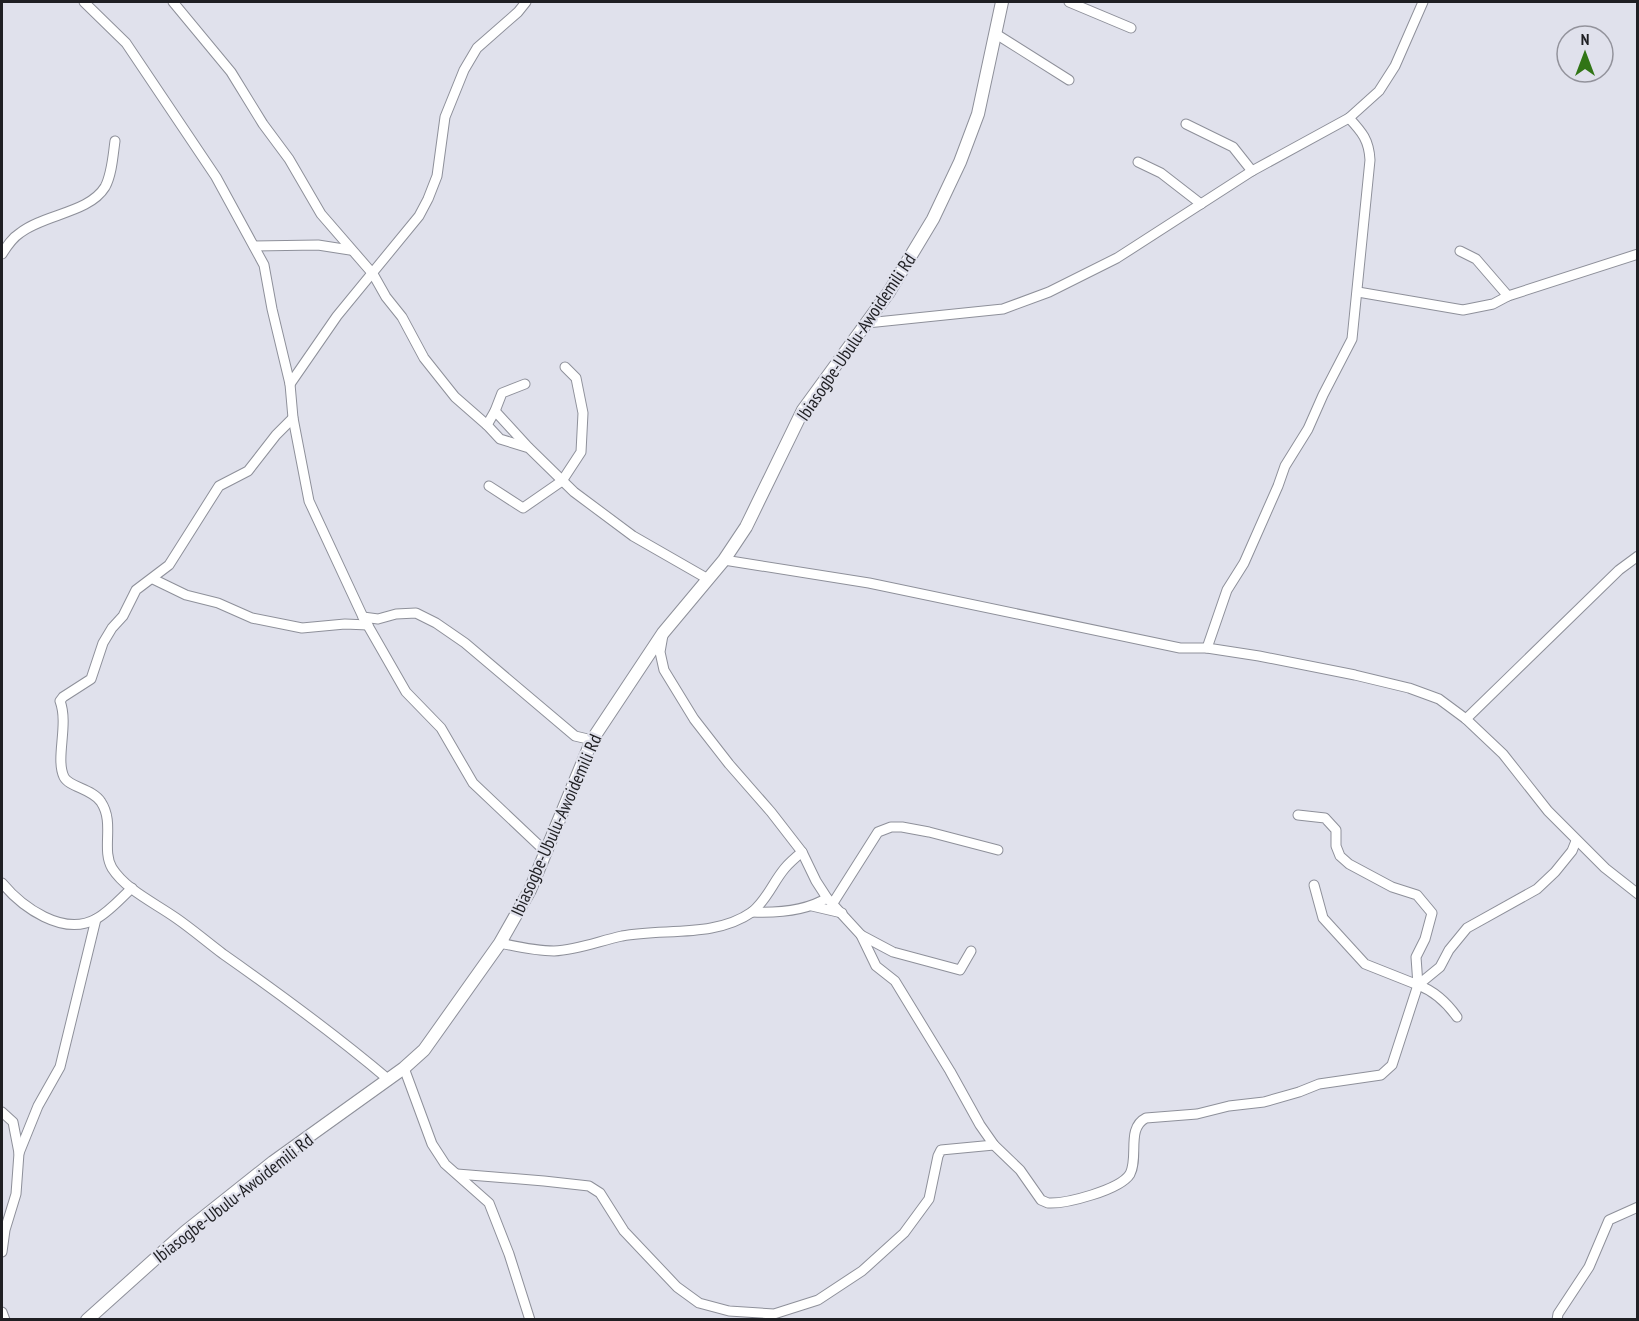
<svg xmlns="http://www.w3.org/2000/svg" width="1639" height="1321" viewBox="0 0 1639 1321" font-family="'PT Sans Narrow',sans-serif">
  <rect width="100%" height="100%" fill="#e0e1ec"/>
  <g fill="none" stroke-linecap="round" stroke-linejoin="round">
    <defs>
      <g id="minor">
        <path d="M84 2 126 43 216 177 264 265 272 309 290 384 293 418 309 501 363 617 406 692 441 728 473 783 547 853"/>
        <path d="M173 2 231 72 263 124 289 159 321 214 373 274 386 297 402 317 424 358 455 397 487 425 500 439 529 448 574 492 633 536 708 579"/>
        <path d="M1069 2 1131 28"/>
        <path d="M996 34 1069 80"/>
        <path d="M1186 124 1233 147 1252 171"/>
        <path d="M1138 162 1161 173 1201 204"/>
        <path d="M254 246 318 245 350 250"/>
        <path d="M2 254C7 246 12 238 20 233 44 214 89 213 105 187 112 174 113 155 115 141"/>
        <path d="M1358 292 1463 310 1493 304 1508 296 1476 259 1460 251"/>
        <path d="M1508 296 1638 254"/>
        <path d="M867 323 1003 309 1049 292 1117 258 1252 171 1349 118 1379 91 1395 66 1423 2"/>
        <path d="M290 384 337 316 419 216 428 199 437 176 445 117 464 70 477 48 518 12 526 2"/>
        <path d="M495 411 528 447"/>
        <path d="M293 418 276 435 248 471 219 486 169 565 136 590 123 616 112 628 103 643 91 679 63 697 60 701C69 725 55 758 64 777 69 787 93 789 101 802 115 823 101 849 112 868 126 890 155 903 176 918 192 929 207 942 223 954 280 994 336 1035 389 1080"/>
        <path d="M487 425 495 411 502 393 525 384"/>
        <path d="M489 486 523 508 562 481 581 452 583 413 576 378 565 367"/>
        <path d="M724 560 869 583 1180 648H1207L1259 656 1355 675 1409 688 1439 699 1466 719 1503 754 1548 811 1605 868 1638 894"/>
        <path d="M153 579 186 595 218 603 252 618 302 628 345 624 368 625"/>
        <path d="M363 617 378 619 396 614 416 613 436 623 465 643 575 736 592 740"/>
        <path d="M663 635 660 652 664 670 694 719 729 764 771 812 802 852 816 881 827 898 861 935 876 966 895 981 950 1071 980 1125 994 1145 1020 1170 1041 1200 1048 1203C1066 1204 1120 1190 1130 1174 1139 1157 1126 1128 1146 1118L1197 1114 1229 1106 1264 1102 1299 1092 1319 1084 1381 1075 1392 1065 1418 985 1440 967 1449 950 1467 928 1537 889 1555 872 1572 851 1576 841"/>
        <path d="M1207 648 1227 590 1244 563 1278 486 1285 466 1308 429 1323 395 1352 339 1370 160C1369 140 1362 132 1349 118"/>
        <path d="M1466 719 1619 570 1638 556"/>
        <path d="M1298 815 1325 818 1336 830V846L1340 856 1349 864 1392 887 1417 895 1432 913 1425 939 1416 957 1418 985C1434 991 1447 1003 1457 1017"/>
        <path d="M2 883C22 907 63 937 96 919 109 912 121 898 132 888"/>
        <path d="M1314 885 1323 918 1365 964 1418 985"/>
        <path d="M833 903 878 832 891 827H902L929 832 998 850"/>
        <path d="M812 906 842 913"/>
        <path d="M752 912C776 913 806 911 827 898"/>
        <path d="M861 935 893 952 960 970 971 951"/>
        <path d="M500 943C518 947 536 951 554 951 578 950 599 941 622 936 664 928 715 938 752 912 767 900 773 882 785 868 790 862 796 857 802 852"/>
        <path d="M404 1068 432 1144 445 1164 489 1203 509 1254 530 1320"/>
        <path d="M2 1112 13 1122 19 1153 16 1194 5 1230 2 1252"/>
        <path d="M19 1153 38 1106 60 1067 96 919"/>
        <path d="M457 1174 544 1181 589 1186 600 1193 624 1231 677 1287 699 1303 729 1311 774 1314 818 1300 862 1271 904 1233 929 1199 938 1156 941 1150 994 1145"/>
        <path d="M2 1312 5 1320"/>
        <path d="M1557 1320 1558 1314 1589 1267 1609 1220 1638 1207"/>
      </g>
      <path id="tertiary" d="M87 1320 185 1232 273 1162 404 1068 424 1050 500 943 530 890 592 740 663 633 724 560 746 527 803 410 889 292 933 219 960 162 978 114 1002 2"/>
    </defs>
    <use href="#minor" stroke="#8e909a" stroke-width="11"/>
    <use href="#tertiary" stroke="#8e909a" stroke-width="14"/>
    <use href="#minor" stroke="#fff" stroke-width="9"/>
    <use href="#tertiary" stroke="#fff" stroke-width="12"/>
  </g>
  <g text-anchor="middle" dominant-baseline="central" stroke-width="4.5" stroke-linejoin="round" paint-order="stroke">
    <g font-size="18" fill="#1f1f23" stroke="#e0e1ec">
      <text transform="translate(856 337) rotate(-56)">Ibiasogbe-Ubulu-Awoidemili Rd</text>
      <text transform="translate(556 825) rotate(-66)">Ibiasogbe-Ubulu-Awoidemili Rd</text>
      <text transform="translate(233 1198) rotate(-38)">Ibiasogbe-Ubulu-Awoidemili Rd</text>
    </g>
  </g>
  <rect width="1639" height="1321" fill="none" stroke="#1f1f23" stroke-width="6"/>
  <g transform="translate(1585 54)"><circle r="28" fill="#e0e1ec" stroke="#93939c" stroke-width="1.5"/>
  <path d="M0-4.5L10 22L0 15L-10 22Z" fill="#317516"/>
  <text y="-9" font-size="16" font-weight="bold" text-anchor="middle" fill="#1f1f23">N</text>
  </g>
</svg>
